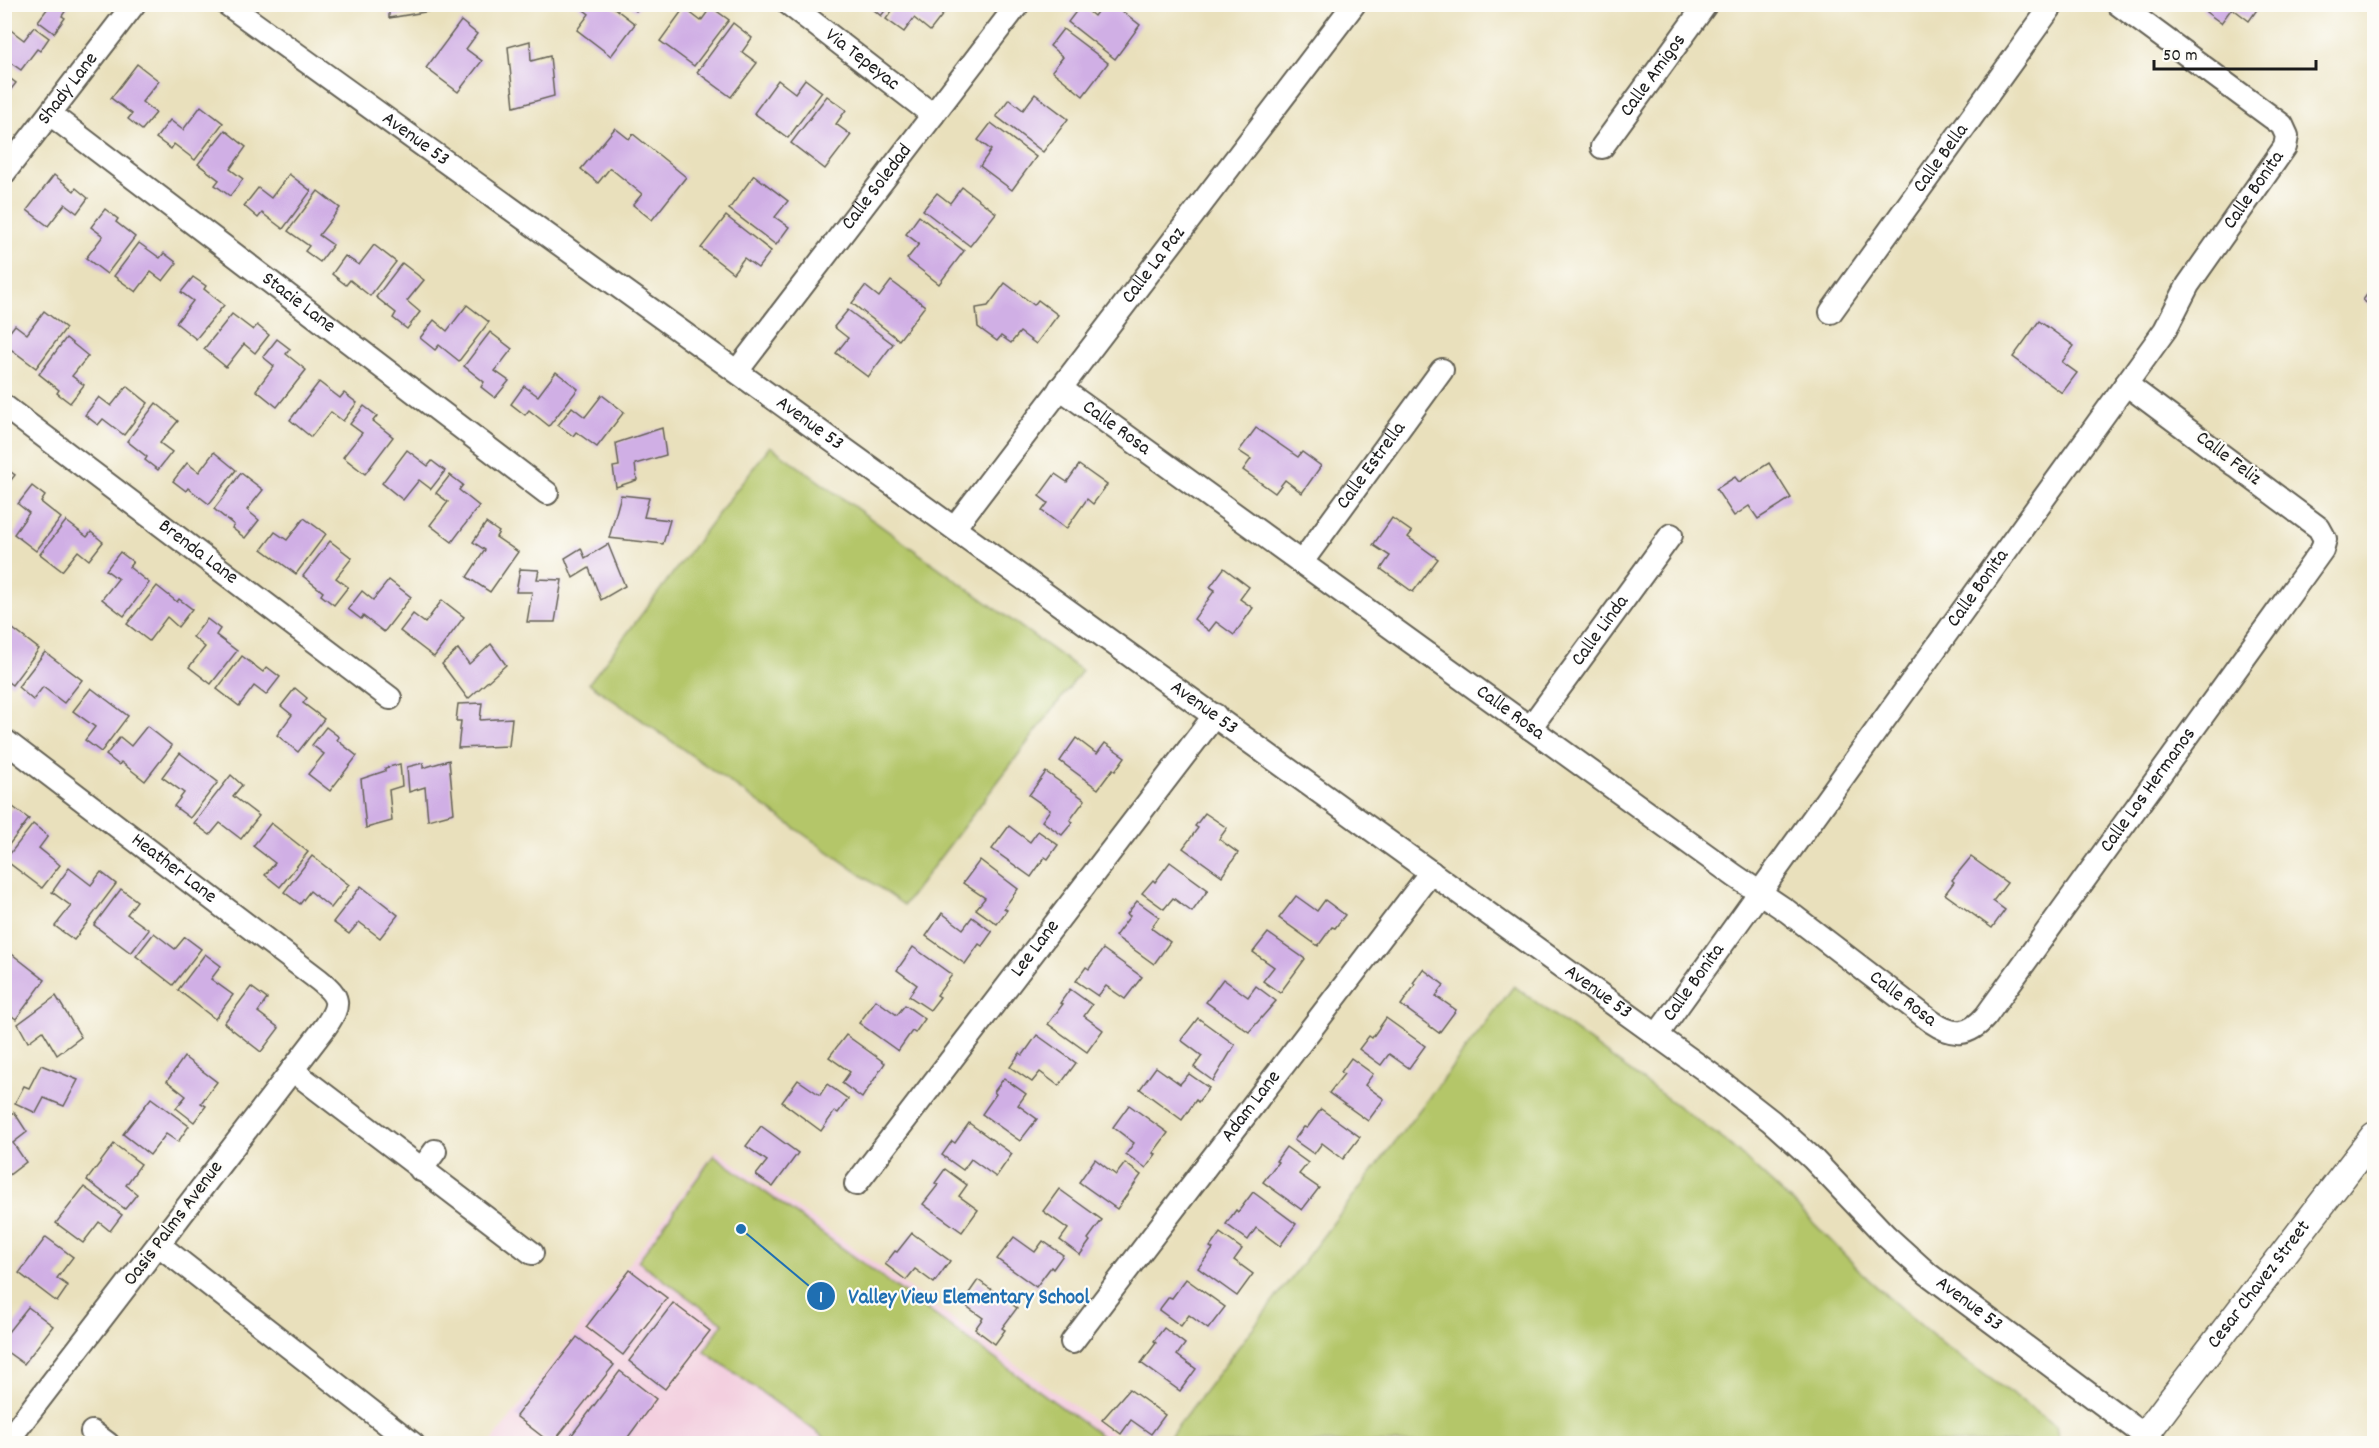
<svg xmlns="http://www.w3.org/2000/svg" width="2379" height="1448" viewBox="0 0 2379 1448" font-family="Dekko,sans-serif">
  <rect width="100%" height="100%" fill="#fdfcf7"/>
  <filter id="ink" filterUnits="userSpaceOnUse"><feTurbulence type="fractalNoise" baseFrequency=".0167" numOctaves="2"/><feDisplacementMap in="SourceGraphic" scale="12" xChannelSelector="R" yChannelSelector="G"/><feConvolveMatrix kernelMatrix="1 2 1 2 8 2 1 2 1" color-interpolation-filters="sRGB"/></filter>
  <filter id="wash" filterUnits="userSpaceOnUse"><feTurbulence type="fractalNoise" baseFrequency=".008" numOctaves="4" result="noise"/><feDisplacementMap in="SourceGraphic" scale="24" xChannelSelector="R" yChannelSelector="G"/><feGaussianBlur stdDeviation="1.35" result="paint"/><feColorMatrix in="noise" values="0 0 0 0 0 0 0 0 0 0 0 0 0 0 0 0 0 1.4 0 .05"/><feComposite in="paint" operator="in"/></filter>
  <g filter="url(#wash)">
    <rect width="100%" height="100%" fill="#e9e0bc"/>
    <path fill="#f3cfdf" d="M716 1150 1126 1443 490 1444Z"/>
    <g fill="#b4c669" stroke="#687142" stroke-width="1.5">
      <path d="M770 446 1082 671 904 905 589 683Z"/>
      <path d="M1514 986 1728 1143 1801 1210 1868 1279 1904 1311 1949 1349 2056 1426 2059 1443H1165Z"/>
      <path d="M714 1155 1111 1443H832L704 1351 723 1323 638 1261Z"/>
    </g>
    <g id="blocks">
      <g fill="#d0afe5">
        <path d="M43 4H70L62 16 65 18 54 33 38 21 48 8Z"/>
        <path d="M389 4H430V11L389 18Z"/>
        <path d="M576 4H609L635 24 611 56 577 30 589 14Z"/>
        <path d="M628 4H641L636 11Z"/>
        <path d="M867 4H890L881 16Z"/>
        <path d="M897 4H951L930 31 914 18 904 32 886 19Z"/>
        <path d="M1103 4H1113L1140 25 1115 59 1068 22 1081 5 1094 16Z"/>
        <path d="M2205 4H2261L2249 21 2232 8 2221 23 2202 9Z"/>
        <path d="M711 7 729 20 694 66 660 41 684 8 701 21Z"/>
        <path d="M461 21 477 34 466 49 482 61 458 92 426 68Z"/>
        <path d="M733 23 752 38 742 52 757 63 731 97 697 72Z"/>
        <path d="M4 25 24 40 34 27 49 38 40 51 37 49 21 70 4 58Z"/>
        <path d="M1063 29 1108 63 1083 96 1052 71 1063 57 1050 46Z"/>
        <path d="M530 41 531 61 550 56 554 96 514 107 508 47Z"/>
        <path d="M137 64 159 81 142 102 156 113 142 130 128 119 132 114 111 98Z"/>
        <path d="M4 74 16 83 4 98Z"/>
        <path d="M805 79 822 92 788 138 754 113 778 80 795 93Z"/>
        <path d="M1035 94 1068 119 1043 152 996 116 1009 99 1023 110Z"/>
        <path d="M827 96 846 110 836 124 851 135 825 169 791 143Z"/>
        <path d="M201 106 223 123 195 160 174 144 171 149 156 138 170 120 183 130Z"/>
        <path d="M991 123 1036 157 1012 190 980 166 991 150 978 140Z"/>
        <path d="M615 128 629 139 633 134 686 177 652 220 633 205 642 194 610 168 598 183 581 169Z"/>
        <path d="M225 130 246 147 230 169 243 179 230 196 215 185 219 180 198 164Z"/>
        <path d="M289 174 311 191 283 229 262 213 258 218 244 206 258 188 271 198Z"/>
        <path d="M54 175 74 191 76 188 88 198 77 213 65 204 48 226 27 210Z"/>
        <path d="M754 175 788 201 775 217 789 227 776 245 729 209Z"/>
        <path d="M962 187 996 213 970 246 923 210 937 193 950 203Z"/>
        <path d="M318 191 340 208 319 235 333 245 320 262 305 251 309 246 288 231Z"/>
        <path d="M105 209 118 219 116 222 135 237 107 274 86 258 103 236 91 227Z"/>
        <path d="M726 216 771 251 758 268 744 258 733 273 701 248Z"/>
        <path d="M919 216 964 251 939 284 907 259 919 244 906 234Z"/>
        <path d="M139 243 160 258 164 253 177 263 163 281 151 272 136 292 114 276Z"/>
        <path d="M374 245 396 262 370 296 350 280 346 285 332 274 345 256 359 265Z"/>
        <path d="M402 263 424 280 407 301 420 312 407 329 393 318 396 313 376 297Z"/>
        <path d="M193 277 206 286 204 289 224 305 196 339 176 323 193 301 181 292Z"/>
        <path d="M891 281 925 306 899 340 852 303 865 286 879 297Z"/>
        <path d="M1005 283 1034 305 1038 300 1058 315 1036 344 1020 332 1011 343 1001 336 997 341 978 327 976 308 988 306Z"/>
        <path d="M2374 285V309L2363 300Z"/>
        <path d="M467 305 489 322 459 361 439 345 435 350 420 338 434 320 447 331Z"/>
        <path d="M848 310 893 344 868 377 836 353 848 338 834 327Z"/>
        <path d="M44 311 66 328 36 368 4 344V339L15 325 27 334Z"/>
        <path d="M232 314 253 330 257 325 269 335 255 353 244 344 226 367 204 349Z"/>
        <path d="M2039 321 2074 346 2062 362 2077 373 2062 393 2013 357Z"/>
        <path d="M490 332 512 349 495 371 509 381 495 398 481 387 484 382 464 366Z"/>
        <path d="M66 338 88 356 72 376 84 385 70 403 57 393 59 390 39 374Z"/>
        <path d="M277 339 290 349 286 354 306 370 277 407 256 390 274 366 263 357Z"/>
        <path d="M556 372 578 389 549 426 529 410 525 415 511 404 524 386 538 396Z"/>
        <path d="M319 382 340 398 344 393 357 403 343 421 331 412 311 437 290 420Z"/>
        <path d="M127 386 148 403 124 435 103 419 98 425 85 415 99 397 111 406Z"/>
        <path d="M602 395 624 412 597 447 576 432 573 436 558 425 572 407 585 417Z"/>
        <path d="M156 403 178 421 160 443 172 452 158 470 145 460 147 457 127 441Z"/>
        <path d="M364 406 377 416 373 421 393 437 365 474 343 457 362 433 350 424Z"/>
        <path d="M662 428 666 455 635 464 637 480 616 487 613 467 619 466 616 443Z"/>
        <path d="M1256 428 1298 457 1302 452 1321 466 1302 493 1285 480 1275 493 1243 470 1251 459 1239 451Z"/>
        <path d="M407 450 428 466 432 461 445 471 431 489 419 480 403 500 382 483Z"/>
        <path d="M214 452 236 470 209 504 188 488 186 491 173 481 187 463 199 472Z"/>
        <path d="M1769 463 1791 498 1758 519 1749 506 1734 516 1716 489 1735 477 1739 482Z"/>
        <path d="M1079 465 1107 485 1093 504 1087 499 1066 529 1042 511 1048 503 1039 496 1055 474 1067 482Z"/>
        <path d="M4 467 15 475 4 489Z"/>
        <path d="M241 473 263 490 247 510 259 520 245 538 232 528 234 525 214 509Z"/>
        <path d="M450 475 463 485 459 490 479 506 452 542 430 525 448 502 436 493Z"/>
        <path d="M32 486 45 496 41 502 61 518 36 551 14 534 29 513 18 504Z"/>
        <path d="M621 495 649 498 644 517 670 520 663 544 609 538Z"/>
        <path d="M304 518 326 534 296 574 262 549 275 532 287 540Z"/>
        <path d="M1392 518 1412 532 1408 537 1438 559 1413 592 1381 569 1390 556 1373 545Z"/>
        <path d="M66 521 87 537 91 532 103 542 89 560 78 551 62 571 40 554Z"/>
        <path d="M486 523 499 532 496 537 518 552 490 592 467 577 485 550 473 542Z"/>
        <path d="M330 541 352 558 336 578 348 587 334 605 321 595 323 592 303 576Z"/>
        <path d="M608 544 625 586 601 600 589 568 573 578 565 558 581 548 585 558Z"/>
        <path d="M120 552 133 562 129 567 149 583 124 616 102 599 118 579 106 570Z"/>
        <path d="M1224 568 1249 587 1240 599 1253 608 1234 635 1216 622 1209 631 1194 619 1215 590 1210 587Z"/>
        <path d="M520 569 539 570 537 579 562 580 555 622H527L532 592H516Z"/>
        <path d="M389 580 411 597 384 632 363 616 361 619 348 609 362 591 373 600Z"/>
        <path d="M157 586 177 602 179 599 192 609 178 627 167 617 149 641 127 624Z"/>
        <path d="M442 600 464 617 434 657 400 631 413 614 425 623Z"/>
        <path d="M207 619 220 629 216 635 237 651 211 684 189 667 205 647 193 637Z"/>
        <path d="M4 622 39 649 12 685 4 679Z"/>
        <path d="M491 644 506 665 468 699 442 664 458 649 469 664Z"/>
        <path d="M45 652 82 680 64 703 43 687 33 700 18 687Z"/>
        <path d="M242 656 263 672 267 667 280 677 266 695 254 686 239 706 217 689Z"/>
        <path d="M91 688 128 716 101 752 85 740 95 727 73 711Z"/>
        <path d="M295 688 307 698 303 703 324 719 298 752 277 735 292 715 281 706Z"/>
        <path d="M482 703 480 720 512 718 509 746 458 748 461 721H456L458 704Z"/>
        <path d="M147 726 172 746 145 781 121 762 119 765 106 755 120 737 131 746Z"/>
        <path d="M326 727 339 737 337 740 357 756 330 791 308 774 324 754 312 745Z"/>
        <path d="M1076 738 1097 754 1105 743 1125 757 1115 771 1113 769 1098 789 1060 761Z"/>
        <path d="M180 753 218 782 190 818 174 806 184 793 162 777Z"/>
        <path d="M449 760 454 813 428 820 425 787 409 792 407 767 423 763V768Z"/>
        <path d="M400 764 402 786 389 790 392 821 366 828 361 779 385 771V768Z"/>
        <path d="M1046 772 1085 800 1070 820 1073 822 1062 835 1042 821 1050 810 1029 795Z"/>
        <path d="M231 775 242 785 233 796 259 816 241 839 220 823 210 835 194 823Z"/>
        <path d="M13 807 29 819 4 851V818Z"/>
        <path d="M1205 813 1227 828 1219 839 1238 853 1222 876 1183 848 1198 828 1195 826Z"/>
        <path d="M271 823 308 852 280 887 265 875 275 863 253 846Z"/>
        <path d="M33 824 48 836 39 848 60 865 42 888 5 860Z"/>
        <path d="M1009 826 1030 842 1038 831 1058 845 1048 859 1045 857 1031 877 992 849Z"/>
        <path d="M312 856 349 885 331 908 310 891 300 904 284 892Z"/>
        <path d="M1971 857 2007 883 1993 901 2005 910 1992 928 1945 894 1954 882 1952 880Z"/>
        <path d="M980 860 1018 889 1004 908 1007 910 997 924 976 909 985 898 963 883Z"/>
        <path d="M1170 862 1208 890 1192 912 1173 898 1164 909 1142 893 1153 880 1155 882Z"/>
        <path d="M69 868 91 885 101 872 116 884 74 940 55 926 71 906 52 892Z"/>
        <path d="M361 886 398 915 380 938 359 922 349 934 333 922Z"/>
        <path d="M121 889 137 901 127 914 149 930 131 953 94 925Z"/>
        <path d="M1296 896 1317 911 1325 900 1345 915 1335 928 1332 927 1318 946 1279 918Z"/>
        <path d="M1137 901 1159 917 1151 928 1170 942 1154 964 1115 936 1130 916 1127 914Z"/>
        <path d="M942 913 963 929 972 917 992 932 982 946 979 944 965 964 926 936Z"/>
        <path d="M154 933 175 949 185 937 201 949 173 985 136 956Z"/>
        <path d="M1268 933 1305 959 1280 993 1263 981 1274 967 1253 952Z"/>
        <path d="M913 947 952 975 937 995 940 997 930 1010 909 996 917 985 897 970Z"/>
        <path d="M1103 949 1142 977 1125 999 1106 986 1098 996 1076 981 1086 967 1089 969Z"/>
        <path d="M8 951 45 980 16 1019 4 1010V1001L10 994 4 990V956Z"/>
        <path d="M205 954 221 966 211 979 233 995 215 1019 178 990Z"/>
        <path d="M1423 969 1444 985 1436 996 1456 1010 1439 1033 1401 1005 1415 985 1413 983Z"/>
        <path d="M1223 979 1248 997 1256 986 1276 1001 1249 1032 1206 1002Z"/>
        <path d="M251 987 267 999 258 1012 279 1028 261 1052 224 1023Z"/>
        <path d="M1070 989 1092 1005 1084 1016 1103 1030 1087 1052 1048 1024 1063 1004 1060 1003Z"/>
        <path d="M56 996 81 1037 57 1055 43 1031 28 1042 18 1024Z"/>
        <path d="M876 1000 897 1015 905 1005 925 1019 915 1033 912 1031 898 1051 859 1023Z"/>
        <path d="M1198 1018 1235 1045 1213 1081 1194 1067 1202 1056 1181 1040Z"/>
        <path d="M1386 1018 1425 1046 1409 1068 1389 1054 1381 1065 1359 1049 1369 1036 1372 1038Z"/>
        <path d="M846 1035 885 1063 862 1098 842 1083 850 1072 829 1057Z"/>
        <path d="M1037 1035 1076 1063 1059 1086 1040 1072 1032 1082 1010 1067 1020 1053 1023 1055Z"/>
        <path d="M184 1057 217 1082 201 1103 206 1106 194 1122 176 1108 186 1096 167 1081Z"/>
        <path d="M1351 1058 1373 1074 1365 1085 1384 1099 1368 1121 1329 1093 1344 1074 1341 1072Z"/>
        <path d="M41 1065 78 1080 64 1106 44 1098 36 1113 15 1103 24 1086 29 1088Z"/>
        <path d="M1156 1067 1180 1084 1189 1074 1209 1088 1198 1102 1196 1100 1182 1120 1140 1089Z"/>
        <path d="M1004 1078 1026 1094 1018 1105 1037 1119 1020 1141 982 1114 996 1094 994 1092Z"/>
        <path d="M798 1080 820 1095 827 1084 848 1099 838 1113 835 1111 821 1131 782 1102Z"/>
        <path d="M151 1098 189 1126 178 1142 166 1134 150 1155 123 1134Z"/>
        <path d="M1129 1105 1168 1133 1153 1153 1156 1154 1146 1168 1126 1154 1134 1143 1113 1127Z"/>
        <path d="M1321 1109 1360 1137 1343 1159 1322 1143 1314 1154 1294 1140 1304 1127 1307 1128Z"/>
        <path d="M14 1112 27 1132 13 1143 26 1162 4 1179V1120Z"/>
        <path d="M969 1123 1012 1154 996 1177 971 1159 963 1170 942 1155 952 1141 955 1143Z"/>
        <path d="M761 1126 798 1153 773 1187 756 1175 767 1161 746 1146Z"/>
        <path d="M114 1144 141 1164 126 1185 137 1194 125 1209 87 1180Z"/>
        <path d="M1286 1147 1308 1163 1299 1174 1319 1188 1302 1210 1263 1182 1278 1162 1276 1161Z"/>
        <path d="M1095 1159 1116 1175 1125 1163 1141 1175 1117 1209 1079 1182Z"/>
        <path d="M945 1169 967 1185 959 1196 978 1210 962 1232 923 1204 938 1185 935 1183Z"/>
        <path d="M84 1187 122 1215 110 1231 99 1222 83 1243 56 1223Z"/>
        <path d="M1059 1189 1102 1220 1088 1239 1090 1241 1080 1255 1060 1240 1068 1229 1043 1211Z"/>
        <path d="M1253 1192 1296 1224 1280 1246 1256 1228 1248 1240 1226 1224 1236 1210 1238 1212Z"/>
        <path d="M912 1233 950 1261 934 1283 915 1269 906 1280 885 1264 895 1251 897 1252Z"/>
        <path d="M1220 1233 1242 1249 1234 1260 1253 1274 1237 1296 1198 1268 1213 1249 1210 1247Z"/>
        <path d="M46 1237 73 1257 57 1278 68 1286 57 1302 19 1273Z"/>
        <path d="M1014 1237 1035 1252 1043 1241 1063 1255 1053 1269 1051 1267 1036 1287 997 1259Z"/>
        <path d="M630 1270 667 1298 623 1355 586 1327Z"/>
        <path d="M1186 1279 1225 1307 1208 1329 1189 1315 1181 1326 1159 1310 1169 1297 1172 1298Z"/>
        <path d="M978 1280 1017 1308 1002 1328 1005 1330 995 1344 975 1329 983 1318 962 1303Z"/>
        <path d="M673 1303 710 1331 665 1389 629 1361Z"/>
        <path d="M28 1307 53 1326 24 1364 7 1352 4 1355V1337Z"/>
        <path d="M1164 1328 1185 1344 1177 1355 1196 1369 1180 1391 1141 1363 1156 1343 1154 1341Z"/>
        <path d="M577 1337 614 1365 552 1444 516 1416Z"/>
        <path d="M620 1371 656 1399 623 1444H565Z"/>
        <path d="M1129 1389 1165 1415 1151 1434 1131 1420 1121 1434 1102 1420Z"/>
      </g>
    </g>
  </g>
  <g filter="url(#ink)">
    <use href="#blocks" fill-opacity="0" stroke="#646154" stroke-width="1.5"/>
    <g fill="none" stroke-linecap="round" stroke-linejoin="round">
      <defs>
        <g id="minor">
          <path id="s1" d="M227 4 1716 1078 1771 1121 1812 1158 1886 1236 1928 1274 2156 1444"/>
          <path id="s2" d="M789 4 933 115"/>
          <path id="s3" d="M50 114 547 493"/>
          <path id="s4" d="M1602 147 1706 4"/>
          <path id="s5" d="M4 173 134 4"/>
          <path id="s6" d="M1831 312 2053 4"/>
          <path id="s7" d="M737 371 1018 4"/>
          <path id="s8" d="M1060 388 1735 876 1787 911 1932 1022C1954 1037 1969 1036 1986 1016L2322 550 2325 539 2319 528 2126 384"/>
          <path id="s9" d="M4 406 390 698"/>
          <path id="s10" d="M954 528 1354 4"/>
          <path id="s11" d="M1301 563 1442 370"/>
          <path id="s12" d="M1530 728 1671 535"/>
          <path id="s13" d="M4 740 319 980C340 997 341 1004 326 1026L5 1444"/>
          <path id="s14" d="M1657 1035 2165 330 2188 285 2285 147 2287 136 2282 125 2118 4"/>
          <path d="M292 1070 532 1253"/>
          <path d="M421 1170 435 1151"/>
          <path id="s15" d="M856 1184 1215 715"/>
          <path d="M159 1245 413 1444"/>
          <path id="s16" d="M1072 1342 1431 872"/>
          <path d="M92 1432 108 1444"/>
        </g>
        <g id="major">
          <path id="s17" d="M2143 1444 2145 1435 2169 1403 2374 1136"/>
        </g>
      </defs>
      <use href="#minor" stroke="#646154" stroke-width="26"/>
      <use href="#major" stroke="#646154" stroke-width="30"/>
      <use href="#minor" stroke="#fff" stroke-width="22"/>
      <use href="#major" stroke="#fff" stroke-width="27"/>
    </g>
  </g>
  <g text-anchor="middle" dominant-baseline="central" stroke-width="4.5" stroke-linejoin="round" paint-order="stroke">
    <g font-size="20" fill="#1c1c1c" stroke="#fdfcf7">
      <text stroke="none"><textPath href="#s2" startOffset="92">Via Tepeyac</textPath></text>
      <text stroke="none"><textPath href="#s4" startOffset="88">Calle Amigos</textPath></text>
      <text stroke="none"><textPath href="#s5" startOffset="106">Shady Lane</textPath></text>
      <text stroke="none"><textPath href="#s1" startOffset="232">Avenue 53</textPath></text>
      <text stroke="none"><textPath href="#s6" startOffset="189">Calle Bella</textPath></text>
      <text stroke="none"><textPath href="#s7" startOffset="231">Calle Soledad</textPath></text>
      <text stroke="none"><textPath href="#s14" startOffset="1035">Calle Bonita</textPath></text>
      <text stroke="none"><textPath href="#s10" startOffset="330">Calle La Paz</textPath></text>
      <text stroke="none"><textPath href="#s3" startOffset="312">Stacie Lane</textPath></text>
      <text stroke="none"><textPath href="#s1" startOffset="718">Avenue 53</textPath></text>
      <text stroke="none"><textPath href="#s8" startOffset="69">Calle Rosa</textPath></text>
      <text transform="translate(2228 459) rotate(37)">Calle Feliz</text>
      <text stroke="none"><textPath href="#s11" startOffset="120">Calle Estrella</textPath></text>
      <text stroke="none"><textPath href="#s9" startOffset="243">Brenda Lane</textPath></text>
      <text stroke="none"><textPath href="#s14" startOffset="550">Calle Bonita</textPath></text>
      <text stroke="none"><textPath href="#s12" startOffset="120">Calle Linda</textPath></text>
      <text stroke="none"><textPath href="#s1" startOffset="1204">Avenue 53</textPath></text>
      <text stroke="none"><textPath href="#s8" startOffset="555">Calle Rosa</textPath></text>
      <text stroke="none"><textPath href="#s8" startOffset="1418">Calle Los Hermanos</textPath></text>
      <text stroke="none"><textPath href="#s13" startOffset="213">Heather Lane</textPath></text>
      <text stroke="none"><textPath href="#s15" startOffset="296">Lee Lane</textPath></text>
      <text stroke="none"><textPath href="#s14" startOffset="64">Calle Bonita</textPath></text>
      <text stroke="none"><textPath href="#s1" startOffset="1690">Avenue 53</textPath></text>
      <text stroke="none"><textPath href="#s8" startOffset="1041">Calle Rosa</textPath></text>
      <text stroke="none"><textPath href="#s16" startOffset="296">Adam Lane</textPath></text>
      <text transform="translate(174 1224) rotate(-53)">Oasis Palms Avenue</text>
      <text stroke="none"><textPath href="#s17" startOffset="198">Cesar Chavez Street</textPath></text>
      <text stroke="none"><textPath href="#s1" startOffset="2176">Avenue 53</textPath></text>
    </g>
  </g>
  <path fill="none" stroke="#1f6fb2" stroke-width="2" d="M741 1229L821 1296"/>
  <g fill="#1f6fb2" stroke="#fdfcf7" stroke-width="2">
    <circle cx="741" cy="1229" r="6"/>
    <circle cx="821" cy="1296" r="15"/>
  </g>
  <g font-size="18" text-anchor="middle" font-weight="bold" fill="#fff">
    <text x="821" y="1302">1</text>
  </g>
  <g font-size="21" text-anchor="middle" font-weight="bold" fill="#1f6fb2" stroke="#fdfcf7" stroke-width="4.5" stroke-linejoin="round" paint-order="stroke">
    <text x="969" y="1303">Valley View Elementary School</text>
  </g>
  <rect width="2379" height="1448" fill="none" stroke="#fdfcf7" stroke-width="24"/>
  <path d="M2154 60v9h162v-9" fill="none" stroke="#1c1c1c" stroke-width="3"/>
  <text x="2163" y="60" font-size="18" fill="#1c1c1c" stroke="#fdfcf7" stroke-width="4.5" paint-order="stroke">50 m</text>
</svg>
